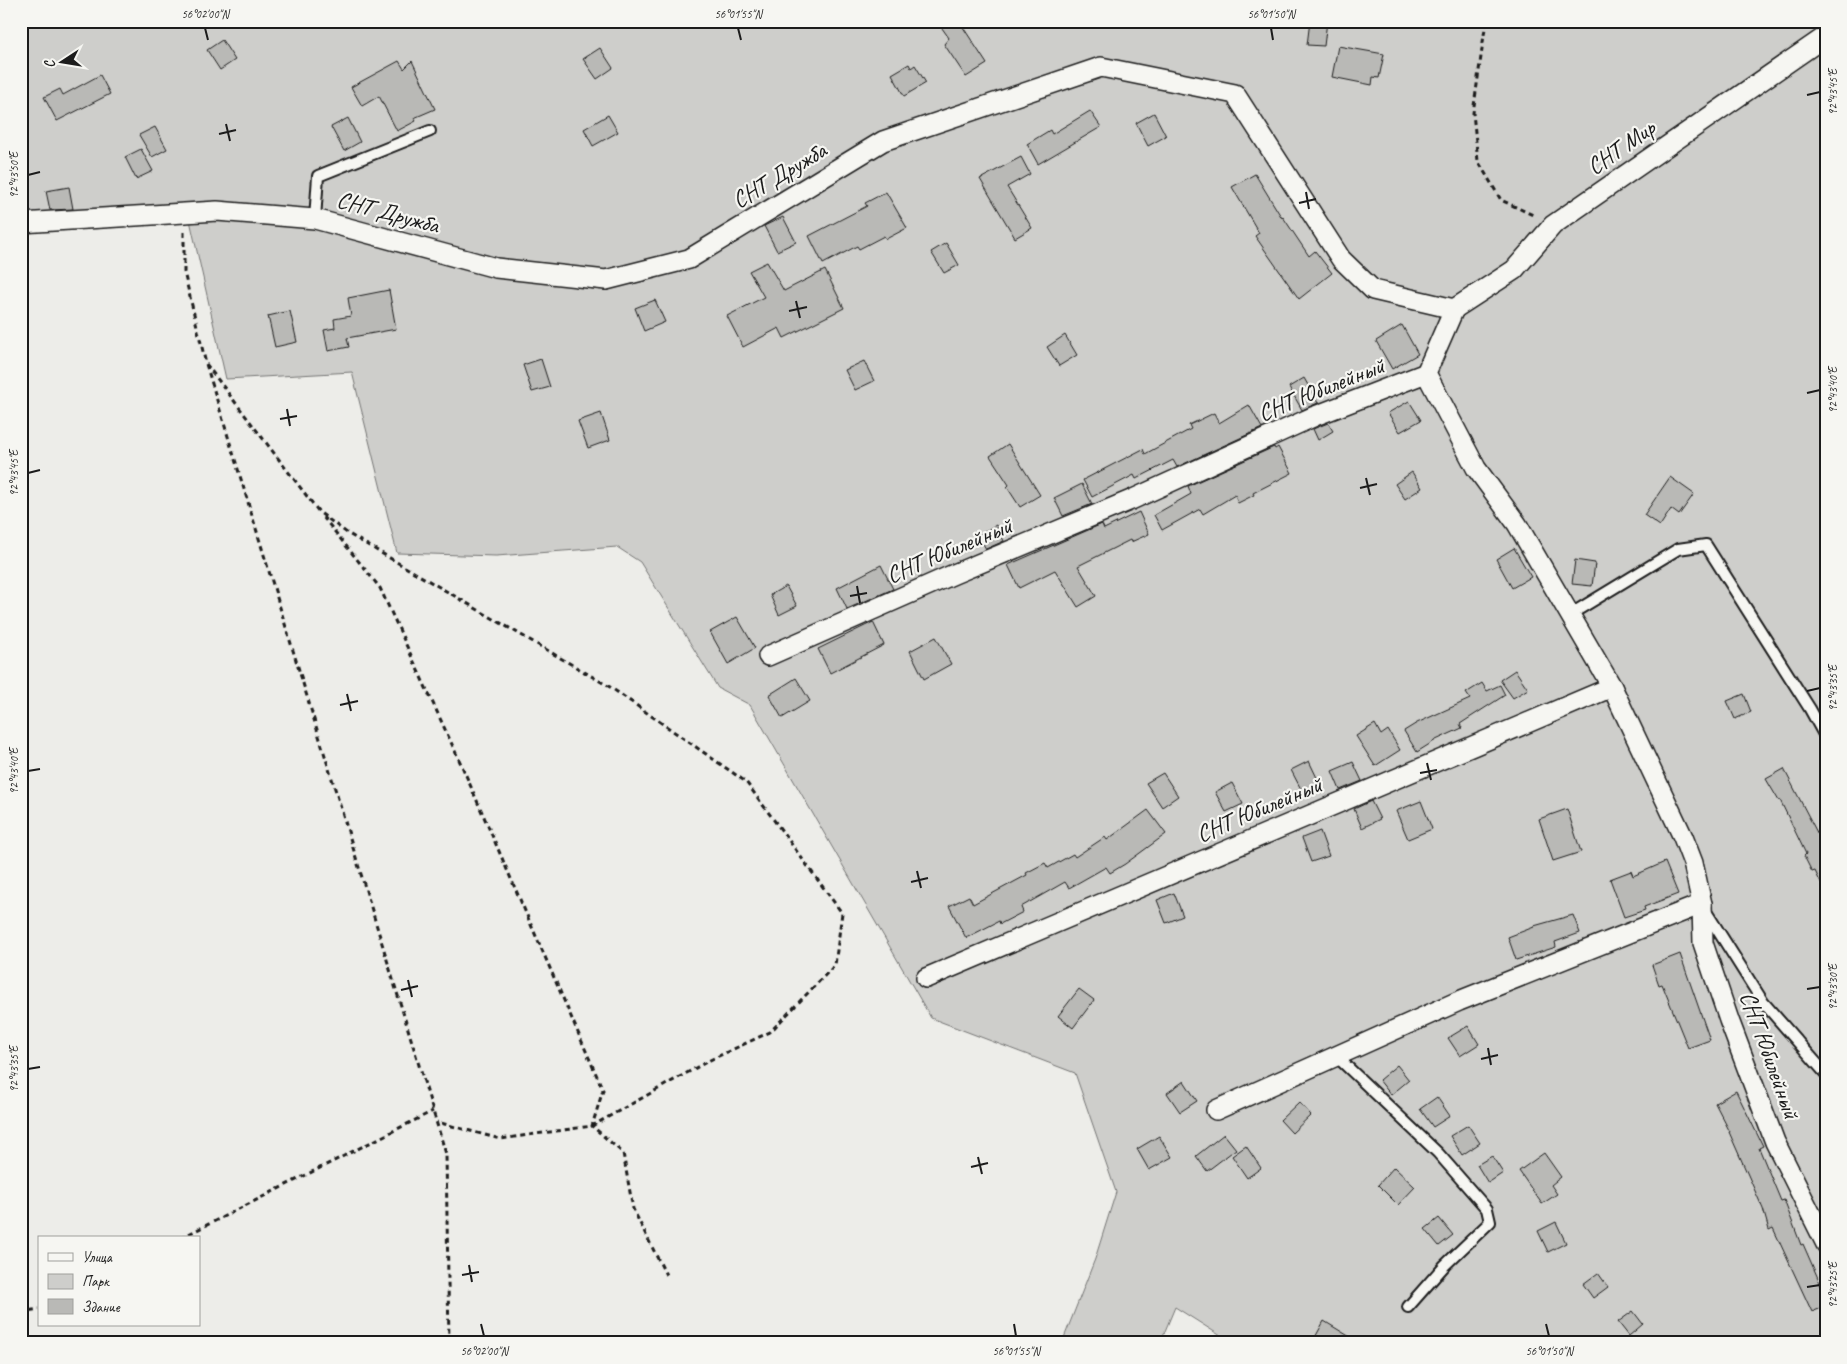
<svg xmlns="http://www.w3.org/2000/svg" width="1847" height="1364" viewBox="0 0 1847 1364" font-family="Caveat,sans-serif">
  <rect width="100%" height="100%" fill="#edede9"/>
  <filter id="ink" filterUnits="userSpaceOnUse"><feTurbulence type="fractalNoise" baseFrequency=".02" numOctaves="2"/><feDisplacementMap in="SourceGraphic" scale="10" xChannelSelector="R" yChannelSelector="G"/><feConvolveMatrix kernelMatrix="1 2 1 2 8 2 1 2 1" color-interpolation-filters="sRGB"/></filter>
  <g filter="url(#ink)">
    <path fill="#cececb" stroke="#757574" d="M21 21H1826V1343H1232L1175 1307 1160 1343H1062L1095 1259 1116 1192 1075 1073 931 1018 750 705 718 688 640 562 617 547 496 556 397 553 352 372 226 379 187 207 21 219Z"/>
    <g fill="#b9b9b6" stroke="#1c1c1c">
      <path d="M937 21H959L987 64 966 77 944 44 949 38Z"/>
      <path d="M1310 21H1327L1324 46 1307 45Z"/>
      <path d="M222 40 235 60 220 70 207 50Z"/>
      <path d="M1338 46 1384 54 1379 78 1373 77 1372 85 1332 77Z"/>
      <path d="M600 48 613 68 597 79 583 59Z"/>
      <path d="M399 61 404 69 412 61 435 109 414 118 416 121 397 131 379 96 362 106 351 87Z"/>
      <path d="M909 64 911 68 915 65 926 83 904 96 892 74Z"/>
      <path d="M100 75 110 94 57 121 44 97 60 89 63 95Z"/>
      <path d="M1090 111 1101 127 1038 164 1027 144 1050 130 1052 134Z"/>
      <path d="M1154 113 1166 136 1148 146 1136 123Z"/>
      <path d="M608 115 618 132 593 146 584 129Z"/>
      <path d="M348 118 360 142 344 151 331 127Z"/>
      <path d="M155 127 167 149 152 157 139 135Z"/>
      <path d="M141 149 153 171 136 179 125 157Z"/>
      <path d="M1021 157 1030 174 1007 187 1032 228 1015 238 980 179Z"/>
      <path d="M1255 174 1282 218 1283 217 1309 256 1315 251 1332 273 1299 299 1255 236 1259 233 1232 187Z"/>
      <path d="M69 187 73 209 50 210 46 191Z"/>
      <path d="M886 192 907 228 886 239 884 236 859 249 857 246 823 264 809 236 867 206 865 203Z"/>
      <path d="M783 217 796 242 777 251 764 226Z"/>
      <path d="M946 243 959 265 944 273 931 252Z"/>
      <path d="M767 262 784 291 825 270 844 308 784 338 779 328 743 347 727 316 764 297 749 271Z"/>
      <path d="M389 290 396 329 347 338 349 347 328 351 324 330 335 328 334 319 351 316 348 298Z"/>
      <path d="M655 300 665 322 644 331 635 308Z"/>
      <path d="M290 311 297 342 275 347 268 316Z"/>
      <path d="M1402 325 1418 354 1392 369 1376 341Z"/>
      <path d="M1065 335 1077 355 1059 366 1047 347Z"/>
      <path d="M541 359 550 387 532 392 523 365Z"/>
      <path d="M864 361 874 381 855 390 845 370Z"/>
      <path d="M1304 378 1318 403 1302 410 1289 387Z"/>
      <path d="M1409 401 1421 420 1400 432 1388 413Z"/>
      <path d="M1249 405 1262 428 1177 467 1173 460 1136 479 1134 475 1092 497 1083 480 1143 449 1145 454 1191 429 1189 425 1214 413 1219 423Z"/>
      <path d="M601 413 610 440 588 448 578 421Z"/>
      <path d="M1328 423 1333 431 1318 440 1313 429Z"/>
      <path d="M1008 444 1040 495 1020 507 1007 487 1009 485 990 456Z"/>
      <path d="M1274 447 1275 449 1278 447 1292 473 1253 493 1254 495 1238 503 1235 495 1203 514 1200 509 1162 530 1154 515 1191 494 1188 486Z"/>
      <path d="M1412 472 1422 488 1405 499 1395 484Z"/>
      <path d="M1670 477 1694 494 1679 515 1671 509 1660 526 1644 515Z"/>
      <path d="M1082 484 1092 504 1063 516 1054 498Z"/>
      <path d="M1139 512 1149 534 1131 542 1130 540 1078 566 1096 596 1078 607 1055 570 1019 588 1008 565 1102 524 1104 529Z"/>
      <path d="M996 525 1004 541 986 549 978 535Z"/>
      <path d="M1514 548 1531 577 1512 588 1496 559Z"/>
      <path d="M1575 560 1595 563 1592 586 1572 584Z"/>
      <path d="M881 565 893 589 847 609 837 588Z"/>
      <path d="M786 586 797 606 779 615 770 595Z"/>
      <path d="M737 617 755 648 728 664 710 632Z"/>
      <path d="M873 622 884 645 830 673 818 649Z"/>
      <path d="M936 637 951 664 924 679 910 651Z"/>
      <path d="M1515 670 1528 689 1513 698 1500 680Z"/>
      <path d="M796 678 810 701 782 718 769 695Z"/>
      <path d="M1482 683 1487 691 1500 685 1505 695 1460 724 1462 728 1436 740 1417 752 1404 731 1417 723 1470 699 1466 693Z"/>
      <path d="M1744 694 1751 712 1735 719 1727 701Z"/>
      <path d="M1375 724 1381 735 1388 730 1400 750 1375 766 1356 736Z"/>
      <path d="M1309 761 1320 784 1303 793 1291 770Z"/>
      <path d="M1353 762 1362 781 1340 790 1332 771Z"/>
      <path d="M1784 769 1824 846 1826 845V894L1815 871 1812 872 1804 856 1806 854 1780 800 1779 801 1766 779Z"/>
      <path d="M1163 773 1178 796 1162 807 1146 783Z"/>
      <path d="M1232 783 1243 804 1226 812 1215 792Z"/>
      <path d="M1371 801 1380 819 1362 828 1354 809Z"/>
      <path d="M1421 801 1432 829 1408 839 1396 811Z"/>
      <path d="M1567 809 1581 852 1553 861 1539 819Z"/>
      <path d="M1148 810 1166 834 1125 864 1110 873 1106 867 1069 888 1065 882 1021 907 1023 912 1000 924 999 921 966 938 949 906 969 896 973 904 1027 875 1026 873 1045 863 1048 868 1073 854 1075 857 1105 837 1107 840Z"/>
      <path d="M1320 831 1329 856 1311 862 1302 838Z"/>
      <path d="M1665 862 1678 894 1644 907 1645 910 1624 917 1610 879 1631 871 1633 876Z"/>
      <path d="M1174 893 1183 916 1166 923 1157 900Z"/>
      <path d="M1573 915 1580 933 1555 942 1556 947 1516 960 1508 937 1534 927V926Z"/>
      <path d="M1680 954 1710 1040 1688 1048 1662 984 1659 985 1652 965Z"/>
      <path d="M1079 989 1094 1000 1073 1028 1058 1016Z"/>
      <path d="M1468 1026 1479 1044 1460 1056 1448 1038Z"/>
      <path d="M1397 1065 1409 1080 1391 1095 1379 1080Z"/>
      <path d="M1184 1081 1197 1101 1180 1112 1167 1093Z"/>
      <path d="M1736 1091 1763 1146 1759 1148 1781 1201 1784 1200 1801 1245 1803 1244 1821 1285 1826 1283V1306L1812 1312 1773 1228 1769 1230 1763 1209 1729 1132H1730L1715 1103Z"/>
      <path d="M1437 1097 1450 1116 1433 1127 1420 1109Z"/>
      <path d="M1299 1102 1311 1115 1292 1133 1280 1120Z"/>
      <path d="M1468 1125 1480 1143 1462 1155 1450 1136Z"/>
      <path d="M1224 1134 1236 1149 1207 1171 1196 1156Z"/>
      <path d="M1159 1136 1172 1157 1149 1170 1137 1149Z"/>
      <path d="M1246 1146 1261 1168 1247 1178 1232 1156Z"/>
      <path d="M1544 1153 1561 1177 1551 1185 1557 1194 1542 1204 1519 1171Z"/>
      <path d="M1492 1156 1503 1173 1488 1183 1477 1165Z"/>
      <path d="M1394 1167 1415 1187 1398 1205 1378 1185Z"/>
      <path d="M1439 1218 1453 1235 1439 1246 1425 1229Z"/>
      <path d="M1556 1222 1566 1243 1548 1252 1538 1231Z"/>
      <path d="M1598 1273 1608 1287 1593 1298 1583 1284Z"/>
      <path d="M1633 1311 1643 1324 1629 1336 1618 1322Z"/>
      <path d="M1324 1321 1360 1343H1312Z"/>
    </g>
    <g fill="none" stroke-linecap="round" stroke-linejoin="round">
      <defs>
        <g id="service">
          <path d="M315 219 318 176 430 131"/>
          <path d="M1571 614 1678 549 1706 545 1810 709 1826 738"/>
          <path d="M1705 910 1763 1002 1826 1074"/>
          <path d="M1336 1056 1438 1153 1487 1209 1490 1222 1445 1265 1408 1307"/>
        </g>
        <g id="minor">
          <path d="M21 223 217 211 315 219 496 268 606 280 689 259 883 141 1101 67 1235 94 1341 259 1373 290 1454 309"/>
          <path d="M1454 309 1426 373 1476 468 1517 524 1612 687 1683 837 1693 863 1702 904 1703 943 1729 1020 1775 1142 1826 1244"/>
          <path d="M1454 309 1514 270 1553 225 1826 36"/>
          <path d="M768 656 954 574 1131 500 1315 416 1426 373"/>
          <path d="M926 978 1612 687"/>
          <path d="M1216 1110 1459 1001 1702 904"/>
        </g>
      </defs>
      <use href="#service" stroke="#1c1c1c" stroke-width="14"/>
      <use href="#minor" stroke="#1c1c1c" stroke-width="22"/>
      <g stroke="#1c1c1c" stroke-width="3" stroke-dasharray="5 4" stroke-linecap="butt">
        <path d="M1486 21 1473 113 1478 161 1501 200 1535 216"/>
        <path d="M184 232V272L206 364 446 1154 449 1343"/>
        <path d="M206 364 319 512 347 533 610 687 746 782 842 913 835 965 770 1032 710 1060 592 1126 500 1139 437 1122"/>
        <path d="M323 517 380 588 461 764 603 1090 592 1126 623 1153 633 1209 666 1275"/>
        <path d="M181 1238 433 1111"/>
        <path d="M21 1312 39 1309"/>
      </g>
      <use href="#service" stroke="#f6f6f2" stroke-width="10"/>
      <use href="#minor" stroke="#f6f6f2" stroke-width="19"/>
    </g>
  </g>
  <path fill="none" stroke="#1c1c1c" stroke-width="2" d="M205 28 208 40M738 28 741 40M1271 28 1273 40M1807 95 1820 92M226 124 230 141M219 134 236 130M28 175 40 172M1306 192 1309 209M1299 203 1316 199M796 301 800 318M789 311 807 307M1807 393 1820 390M287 409 290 426M280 419 297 416M28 473 40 470M1366 478 1370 495M1360 488 1377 484M857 586 860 603M850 596 867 593M1807 691 1820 688M347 694 351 711M340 705 358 701M1427 763 1431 780M28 771 40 769M1420 773 1437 770M917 871 921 888M911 882 928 878M408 980 412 997M1807 989 1820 987M401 990 418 986M1488 1048 1491 1065M1481 1059 1498 1055M28 1069 40 1067M978 1157 982 1174M971 1167 988 1163M469 1265 472 1282M462 1275 479 1272M1807 1287 1820 1285M481 1324 484 1336M1014 1324 1016 1336M1546 1324 1549 1336"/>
  <g text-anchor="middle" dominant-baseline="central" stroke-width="4.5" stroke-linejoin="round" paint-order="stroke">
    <g font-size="24" fill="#1c1c1c" stroke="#f6f6f2">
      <text transform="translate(1621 147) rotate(-35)">СНТ Мир</text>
      <text transform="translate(779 175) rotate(-31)">СНТ Дружба</text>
      <text transform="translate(388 212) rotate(15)">СНТ Дружба</text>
      <text transform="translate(1321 389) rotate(-22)">СНТ Юбилейный</text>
      <text transform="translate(949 550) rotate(-23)">СНТ Юбилейный</text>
      <text transform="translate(1259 809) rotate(-23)">СНТ Юбилейный</text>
      <text transform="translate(1770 1055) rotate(70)">СНТ Юбилейный</text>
    </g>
  </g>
  <rect width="1847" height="1364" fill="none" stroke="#f6f6f2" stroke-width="55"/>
  <rect x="38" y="1236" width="162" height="90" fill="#f6f6f2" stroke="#9f9f9c"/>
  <rect x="48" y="1253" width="25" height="8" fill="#f6f6f2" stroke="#9f9f9c"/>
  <text x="82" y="1262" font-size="15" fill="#1c1c1c">Улица</text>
  <rect x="48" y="1274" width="25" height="15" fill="#cececb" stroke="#9f9f9c"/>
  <text x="82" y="1286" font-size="15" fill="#1c1c1c">Парк</text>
  <rect x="48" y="1299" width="25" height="15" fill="#b9b9b6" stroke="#9f9f9c"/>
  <text x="82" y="1312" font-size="15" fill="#1c1c1c">Здание</text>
  <g transform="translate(62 62) rotate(258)" stroke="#f6f6f2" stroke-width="4" paint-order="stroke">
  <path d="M0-4L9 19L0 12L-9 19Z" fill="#1c1c1c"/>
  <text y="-8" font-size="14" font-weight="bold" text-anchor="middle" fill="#1c1c1c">С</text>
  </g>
  <rect x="28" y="28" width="1792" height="1308" fill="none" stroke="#1c1c1c" stroke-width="2"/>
  <g font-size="12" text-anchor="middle" fill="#1c1c1c">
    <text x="205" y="18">56°02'00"N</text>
    <text x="738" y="18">56°01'55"N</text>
    <text x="1271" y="18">56°01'50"N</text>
    <text transform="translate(1833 92) rotate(-90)" y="4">92°43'45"E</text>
    <text transform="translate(14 175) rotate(-90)" y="4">92°43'50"E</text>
    <text transform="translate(1833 390) rotate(-90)" y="4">92°43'40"E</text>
    <text transform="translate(14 473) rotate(-90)" y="4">92°43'45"E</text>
    <text transform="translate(1833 688) rotate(-90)" y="4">92°43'35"E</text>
    <text transform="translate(14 771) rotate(-90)" y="4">92°43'40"E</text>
    <text transform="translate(1833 987) rotate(-90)" y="4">92°43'30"E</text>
    <text transform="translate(14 1069) rotate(-90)" y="4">92°43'35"E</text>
    <text transform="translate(1833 1285) rotate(-90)" y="4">92°43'25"E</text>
    <text x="484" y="1355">56°02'00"N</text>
    <text x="1016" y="1355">56°01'55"N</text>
    <text x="1549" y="1355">56°01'50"N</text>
  </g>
</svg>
